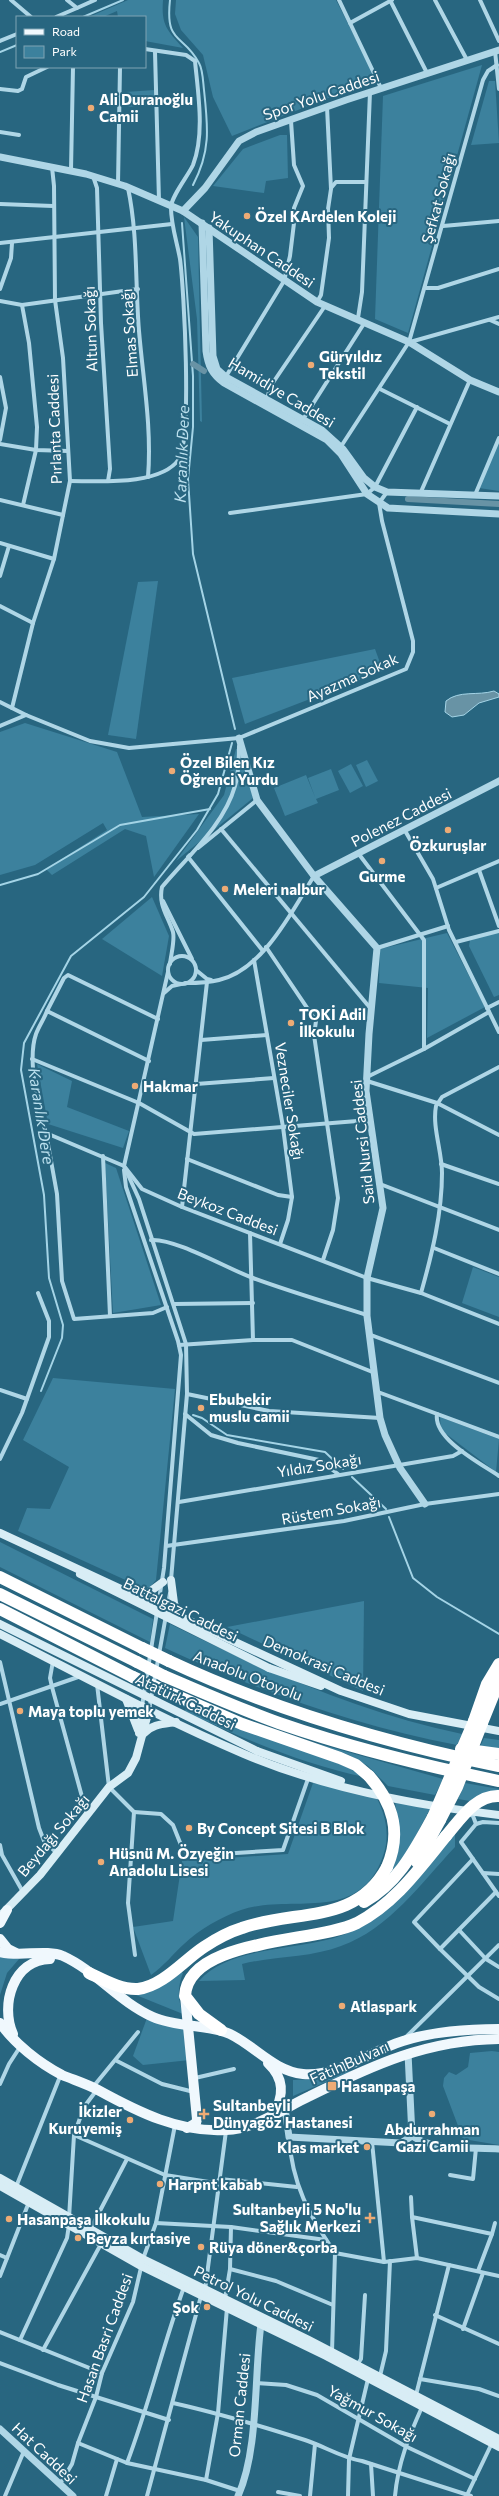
<svg xmlns="http://www.w3.org/2000/svg" width="499" height="2496" viewBox="0 0 499 2496" font-family="Commissioner,sans-serif">
  <rect width="100%" height="100%" fill="#286680"/>
  <g fill="#3c819d">
    <path d="M128 0H163C161 25 167 30 183 48L145 41V17H118L117 11 103 17H89Z"/>
    <path d="M176 0H336L374 75 372 81 232 136 213 97 203 55 181 30 175 14Z"/>
    <path d="M482 65 408 333 375 319 383 96Z"/>
    <path d="M489 81H495L499 143 471 145Z"/>
    <path d="M155 90V105L126 107 125 92Z"/>
    <path d="M280 135H287L288 178 266 181 264 193 213 186 243 149Z"/>
    <path d="M184 217 198 237 202 422 200 421 197 319Z"/>
    <path d="M499 439V491L479 488Z"/>
    <path d="M158 581 136 739 108 735 138 582Z"/>
    <path d="M375 649 383 671 245 724 232 678Z"/>
    <path d="M25 723 117 752 142 817 199 814 154 877 146 836 125 829 52 875 46 869 107 830 103 823 35 865 0 875V732Z"/>
    <path d="M236 749H240L253 798 176 861 224 795Z"/>
    <path d="M367 760 378 781 366 787 356 765Z"/>
    <path d="M351 764 363 786 350 793 338 771Z"/>
    <path d="M331 769 339 790 316 799 318 803 285 816 274 788 306 775 315 797 308 778Z"/>
    <path d="M152 897 169 936 162 976 102 939Z"/>
    <path d="M499 932V995L494 997 469 946 470 940Z"/>
    <path d="M447 933 485 1007 427 1038 428 988 379 983 380 949Z"/>
    <path d="M37 1064 72 1081 67 1107 129 1131 123 1148 48 1124Z"/>
    <path d="M105 1163 116 1168 161 1305 113 1313Z"/>
    <path d="M473 1267 499 1277V1317L462 1303Z"/>
    <path d="M53 1378 175 1389 156 1580 150 1587 143 1588 18 1531 27 1508 50 1509 69 1467 23 1440Z"/>
    <path d="M440 1417 499 1439 496 1472 441 1430Z"/>
    <path d="M0 1542 153 1619 150 1642 0 1567Z"/>
    <path d="M364 1601 363 1691 227 1627Z"/>
    <path d="M170 1624C264 1670 358 1712 462 1734L457 1745C356 1726 259 1691 165 1648Z"/>
    <path d="M178 1703 318 1755 351 1769 364 1777C300 1763 243 1739 185 1711L186 1708Z"/>
    <path d="M484 1738 499 1740V1749L480 1747Z"/>
    <path d="M316 1743 443 1779 435 1795 388 1786 368 1766 349 1755Z"/>
    <path d="M313 1783 374 1793C385 1812 391 1834 383 1856 359 1925 292 1893 241 1910 221 1917 200 1929 184 1944 173 1954 164 1966 151 1975L133 1927 173 1921 182 1861 288 1854Z"/>
    <path d="M465 1783 499 1789V1790L470 1801 458 1799Z"/>
    <path d="M395 1802 430 1809 399 1867 381 1886 399 1828Z"/>
    <path d="M455 1831V1847C421 1883 389 1929 341 1946 310 1958 274 1956 242 1964L245 1980 199 1981C230 1945 300 1951 343 1935 392 1917 423 1869 455 1831Z"/>
    <path d="M0 1955 19 1959 7 1973 0 1995Z"/>
    <path d="M179 1971 183 1973C177 1988 178 1999 183 2014L131 1993Z"/>
    <path d="M147 2018 186 2028 190 2060 143 2065 133 2056Z"/>
    <path d="M492 2051 499 2052V2145L463 2139 443 2086 444 2078 449 2072 456 2075 468 2067 470 2053Z"/>
    <path d="M354 2070 293 2096V2080L316 2079Z"/>
  </g>
  <path fill="#6893a5" stroke="#a4d4e6" d="M494 691 499 694V697L479 703 464 715 452 717 445 712 446 701C459 690 478 696 494 691Z"/>
  <g fill="none" stroke-linecap="round" stroke-linejoin="round">
    <g stroke="#a4d4e6" stroke-width="2">
      <path d="M170 0C165 45 183 33 199 63 203 70 203 82 204 90 208 127 211 151 193 185"/>
      <path d="M83 17 123 0"/>
      <path d="M0 52 17 45"/>
      <path d="M182 223 193 376V427L188 479 193 554 235 729"/>
      <path d="M0 885 38 874 120 825 210 809"/>
      <path d="M41 1391 62 1338 63 1325 49 1278 44 1195 21 1070 24 1043 71 956 144 897 197 830 218 794 232 743"/>
      <path d="M193 1415 202 1418 227 1435 325 1452 343 1469"/>
      <path d="M352 1477 386 1509"/>
      <path d="M389 1517 413 1578 437 1597 499 1634"/>
    </g>
    <g stroke="#6893a5" stroke-width="6">
      <path d="M193 364 204 371"/>
      <path d="M408 499 499 504"/>
    </g>
    <g stroke="#afd6e6" stroke-width="4">
      <path d="M11 0 31 17"/>
      <path d="M67 0 77 8 95 0"/>
      <path d="M339 0 381 88"/>
      <path d="M390 0 427 73"/>
      <path d="M435 0 467 60"/>
      <path d="M480 0 499 41"/>
      <path d="M56 17 77 8"/>
      <path d="M350 23 392 0"/>
      <path d="M0 41 17 34"/>
      <path d="M495 51 499 89"/>
      <path d="M155 52 159 201"/>
      <path d="M0 89 18 91 22 89 26 77 47 67"/>
      <path d="M0 132 19 135"/>
      <path d="M71 170 73 67"/>
      <path d="M93 176 97 188 101 323 110 469 108 481"/>
      <path d="M118 184 120 67"/>
      <path d="M128 188C138 235 135 283 139 331 143 379 152 428 148 477"/>
      <path d="M331 188 336 182H366"/>
      <path d="M0 204 53 206"/>
      <path d="M443 226 499 221"/>
      <path d="M0 243 172 224"/>
      <path d="M426 288H438L499 269"/>
      <path d="M0 289 11 258 12 243"/>
      <path d="M0 301 22 305 138 289"/>
      <path d="M317 302 321 295 329 238 328 209 331 189 327 107"/>
      <path d="M22 305 29 343 37 427 36 450 23 505"/>
      <path d="M358 318 362 292 370 92"/>
      <path d="M490 320 499 324"/>
      <path d="M410 342 499 317"/>
      <path d="M0 377 6 408 0 440"/>
      <path d="M225 378 284 281 290 256 294 223V208L303 186 294 165 291 121"/>
      <path d="M380 389 450 424"/>
      <path d="M267 400 270 387 325 306"/>
      <path d="M302 421 365 322"/>
      <path d="M0 444 36 450 68 451"/>
      <path d="M340 448 409 342 483 80 488 71 497 65"/>
      <path d="M70 481C98 481 161 486 179 459 192 439 184 289 180 259 177 242 171 225 171 208 170 198 188 176 193 165 205 134 198 93 195 61L186 55 145 49"/>
      <path d="M420 494 470 380"/>
      <path d="M475 495 499 438"/>
      <path d="M0 500 63 515"/>
      <path d="M230 513 367 494 375 487 417 407"/>
      <path d="M0 543 54 559"/>
      <path d="M0 576 9 546"/>
      <path d="M0 606 33 623"/>
      <path d="M0 702 26 715 90 741 129 748 239 738 406 669 413 652V641L382 521 379 503 387 492"/>
      <path d="M12 708 33 623 54 559 70 481 63 358 55 300 54 186 52 167"/>
      <path d="M0 726 26 715"/>
      <path d="M221 829 371 1009"/>
      <path d="M404 829 433 879 449 930 499 1032"/>
      <path d="M198 848 257 800"/>
      <path d="M358 853 424 940V1049"/>
      <path d="M190 855 188 857 263 951"/>
      <path d="M479 870 499 926"/>
      <path d="M436 888 499 861"/>
      <path d="M163 901 192 959"/>
      <path d="M456 942 499 931"/>
      <path d="M266 947 316 1021 314 1035 338 1198 333 1230 323 1260"/>
      <path d="M377 948 448 926"/>
      <circle cx="182" cy="970" r="14"/>
      <path d="M254 960 283 1127 292 1197 288 1220 280 1244"/>
      <path d="M170 964C171 954 175 941 173 932 168 916 158 905 162 887 188 856 224 825 235 786 239 773 239 759 239 746"/>
      <path d="M196 970 207 979 211 980"/>
      <path d="M168 972 124 1166 142 1189 182 1207 367 1278 421 1293 499 1324"/>
      <path d="M185 983C196 983 208 983 219 980 263 970 292 911 314 876"/>
      <path d="M164 993 172 986 181 984"/>
      <path d="M487 1008 499 1002"/>
      <path d="M47 1011 64 978 68 975 158 1019"/>
      <path d="M201 1040 267 1035"/>
      <path d="M32 1059 139 1103 194 1134 370 1120"/>
      <path d="M149 1061 47 1011C44 1019 39 1026 36 1034 27 1060 38 1107 46 1133L124 1166 139 1199 186 1344 187 1394 171 1580"/>
      <path d="M367 1077 424 1049 489 1012"/>
      <path d="M367 1081 437 1103 499 1135"/>
      <path d="M196 1084 274 1078"/>
      <path d="M46 1133 57 1194 62 1281 74 1319 153 1313 167 1307"/>
      <path d="M103 1156 110 1316"/>
      <path d="M187 1159 278 1195 292 1197"/>
      <path d="M441 1164 499 1184"/>
      <path d="M124 1170 126 1187 178 1341 181 1355 164 1568 142 1706"/>
      <path d="M380 1184 499 1230"/>
      <path d="M182 1207 207 982"/>
      <path d="M250 1233 253 1340"/>
      <path d="M151 1240C175 1238 228 1269 253 1278 291 1292 329 1303 367 1315"/>
      <path d="M434 1248 499 1274"/>
      <path d="M421 1293C432 1254 442 1214 442 1173 442 1151 432 1127 436 1106L442 1097 499 1067"/>
      <path d="M174 1304 253 1303"/>
      <path d="M371 1335 499 1383"/>
      <path d="M179 1345 253 1340H292L375 1373"/>
      <path d="M0 1390 27 1399"/>
      <path d="M378 1392 499 1437"/>
      <path d="M187 1394 269 1411 380 1418"/>
      <path d="M185 1414 211 1435 238 1443 319 1460 338 1474"/>
      <path d="M437 1414C433 1439 480 1463 499 1476"/>
      <path d="M0 1459 22 1413 49 1337V1321L38 1293"/>
      <path d="M179 1502 453 1456 462 1451"/>
      <path d="M166 1546 344 1521 425 1504 499 1494"/>
      <path d="M53 1661 50 1678 52 1687 87 1815"/>
      <path d="M0 1662 39 1828 44 1841 58 1854"/>
      <path d="M97 1684 109 1787 134 1812 128 1903 135 1955"/>
      <path d="M0 1704 81 1676"/>
      <path d="M149 1710 170 1593"/>
      <path d="M134 1812 161 1814 173 1825 181 1845 189 1856 283 1850 309 1776"/>
      <path d="M468 1814 473 1816 476 1824"/>
      <path d="M476 1824 461 1842 499 1896"/>
      <path d="M476 1824 483 1822 499 1823"/>
      <path d="M0 1845 2 1855 23 1892"/>
      <path d="M473 1859 414 1922 440 1949 496 1892"/>
      <path d="M483 1873 499 1874"/>
      <path d="M459 1930 486 1959 499 1967"/>
      <path d="M440 1949 479 1987 499 1999"/>
      <path d="M405 2038 499 1945"/>
      <path d="M117 2061 162 2084 194 2092"/>
      <path d="M195 2078 234 2069"/>
      <path d="M0 2084 9 2064 20 2047"/>
      <path d="M93 2087 138 2032"/>
      <path d="M74 2135 165 2175 215 2183 220 2179 297 2187"/>
      <path d="M289 2137C292 2184 309 2215 335 2253L384 2262 417 2258 499 2276"/>
      <path d="M372 2142 384 2262"/>
      <path d="M450 2175 473 2179 476 2148"/>
      <path d="M16 2187 61 2074"/>
      <path d="M411 2197 412 2217"/>
      <path d="M69 2218 74 2135 84 2107 96 2091"/>
      <path d="M156 2223 231 2227 326 2240"/>
      <path d="M91 2228 127 2159"/>
      <path d="M492 2234 495 2223"/>
      <path d="M0 2255 7 2258"/>
      <path d="M417 2258 412 2217 492 2234 478 2271"/>
      <path d="M230 2269 276 2281 333 2305"/>
      <path d="M0 2276 29 2202"/>
      <path d="M205 2290 226 2131"/>
      <path d="M225 2299 230 2269 231 2227"/>
      <path d="M435 2315 499 2344"/>
      <path d="M463 2329 483 2273"/>
      <path d="M0 2332 102 2373"/>
      <path d="M20 2340 67 2238 69 2225"/>
      <path d="M43 2350 101 2244"/>
      <path d="M332 2352 335 2253"/>
      <path d="M0 2363 58 2385 169 2420"/>
      <path d="M357 2365 361 2359 365 2295"/>
      <path d="M380 2376 386 2351 390 2261"/>
      <path d="M420 2379 479 2389 499 2396"/>
      <path d="M256 2383 286 2385 317 2395 405 2446 475 2479"/>
      <path d="M416 2395 449 2265"/>
      <path d="M173 2403C218 2413 261 2426 305 2440 324 2446 342 2458 362 2461L471 2496"/>
      <path d="M78 2443 127 2463 206 2480 240 2491"/>
      <path d="M127 2463C149 2405 163 2345 184 2287"/>
      <path d="M371 2464 373 2496"/>
      <path d="M206 2480 218 2413 227 2308"/>
      <path d="M60 2484 72 2464 78 2443 96 2397 102 2373 133 2302 143 2259 156 2223 175 2125"/>
      <path d="M278 2492 300 2496"/>
      <path d="M467 2495 492 2443"/>
      <path d="M5 2496 24 2451"/>
      <path d="M106 2496 117 2459"/>
      <path d="M147 2496 201 2296"/>
      <path d="M310 2496 315 2444"/>
      <path d="M348 2496 349 2459 368 2379"/>
      <path d="M395 2496C398 2463 409 2436 422 2407"/>
    </g>
    <g stroke="#afd6e6" stroke-width="7">
      <path d="M0 157 86 174 125 186 183 211 317 302 409 342 470 380 499 392"/>
      <path d="M183 211 205 188 239 141 256 132 346 100 499 50"/>
      <path d="M202 223 206 351C208 366 212 374 224 383L327 440 341 454 367 494 388 508 499 514"/>
      <path d="M209 228 213 356 217 369 226 377 322 430 343 449 364 478 375 487 387 492 499 496"/>
      <path d="M239 738 257 800 314 876 377 948 369 1034 366 1091 383 1208 367 1278V1316L380 1418 385 1435 400 1468 425 1504"/>
      <path d="M314 876 499 781"/>
      <path d="M408 2053 412 2136"/>
      <path d="M285 2108 289 2137 401 2143 412 2136"/>
      <path d="M412 2136C433 2151 474 2147 499 2149"/>
      <path d="M0 2429 73 2496"/>
      <path d="M238 2496C259 2450 254 2375 261 2324"/>
    </g>
    <g stroke="#d8edf5" stroke-width="8">
      <path d="M0 1533 341 1691 409 1714 499 1731"/>
      <path d="M171 1580 174 1603 178 1615"/>
      <path d="M136 1594 148 1593 163 1582"/>
      <path d="M0 1634C81 1675 161 1719 244 1754 324 1788 413 1805 499 1815"/>
      <path d="M269 1668 321 1686"/>
      <path d="M126 1699 138 1730"/>
      <path d="M139 1733 142 1706"/>
      <path d="M143 1734C152 1724 164 1724 176 1722"/>
      <path d="M257 1751 341 1781"/>
      <path d="M3 1913 40 1875 109 1787 128 1773 136 1758 149 1710"/>
      <path d="M0 2178 143 2259 307 2339 499 2439"/>
      <path d="M0 2186 141 2266 326 2356 499 2447"/>
    </g>
    <g stroke="#f0f8fd" stroke-width="10">
      <path d="M0 1923 7 1910"/>
      <path d="M0 1939 8 1949 16 1953"/>
      <path d="M0 1952C20 1957 46 1949 63 1956 96 1971 119 2002 153 2017 178 2028 209 2024 230 2034 255 2046 274 2071 303 2074 339 2077 370 2051 403 2041 434 2031 467 2029 499 2029"/>
      <path d="M185 1996 197 2119 196 2123 187 2128"/>
      <path d="M0 2023C15 2044 39 2063 62 2075 74 2080 87 2084 98 2090 138 2112 180 2133 226 2130 256 2129 284 2108 310 2096 373 2065 427 2040 499 2039"/>
      <path d="M13 2034C0 2005 13 1960 50 1959"/>
      <path d="M268 2063C285 2079 284 2096 273 2115"/>
    </g>
    <g stroke="#fff" stroke-width="12">
      <path d="M0 1577 142 1648"/>
      <path d="M0 1594 137 1662"/>
      <path d="M0 1609 133 1677"/>
      <path d="M169 1661C274 1710 386 1743 499 1766"/>
      <path d="M164 1676C202 1692 240 1709 279 1723 351 1748 425 1766 499 1781"/>
      <path d="M163 1690 242 1724 340 1758 356 1765 369 1776"/>
      <path d="M474 1721 487 1684 499 1664"/>
      <path d="M482 1723 499 1681"/>
      <path d="M461 1749 499 1754"/>
      <path d="M417 1862 440 1820"/>
      <path d="M364 1902C399 1882 414 1851 433 1817"/>
      <path d="M89 1973C104 1980 121 1990 138 1989 163 1986 184 1960 204 1947 216 1939 229 1932 242 1928 295 1909 356 1925 387 1867"/>
      <path d="M221 2030 199 2014 185 1996C188 1938 316 1943 357 1923 395 1903 419 1869 446 1836"/>
    </g>
    <g stroke="#d8edf5" stroke-width="8">
      <path d="M80 1574 269 1668"/>
      <path d="M0 1624 257 1751"/>
    </g>
    <g stroke="#fff" stroke-width="12">
      <path d="M142 1648 169 1661"/>
      <path d="M137 1662 164 1676"/>
      <path d="M133 1677 163 1690"/>
      <path d="M369 1776C393 1803 402 1832 387 1867"/>
      <path d="M433 1817 474 1721"/>
      <path d="M440 1820 457 1787 482 1723"/>
      <path d="M446 1836C460 1820 475 1795 499 1796"/>
    </g>
  </g>
  <g fill="#edab75" stroke="#286680" stroke-width="1.5">
    <circle cx="91" cy="108" r="4"/>
    <circle cx="247" cy="216" r="4"/>
    <circle cx="311" cy="365" r="4"/>
    <circle cx="172" cy="771" r="4"/>
    <circle cx="448" cy="830" r="4"/>
    <circle cx="382" cy="861" r="4"/>
    <circle cx="225" cy="889" r="4"/>
    <circle cx="291" cy="1023" r="4"/>
    <circle cx="135" cy="1086" r="4"/>
    <circle cx="201" cy="1408" r="4"/>
    <circle cx="20" cy="1711" r="4"/>
    <circle cx="189" cy="1828" r="4"/>
    <circle cx="101" cy="1862" r="4"/>
    <circle cx="342" cy="2006" r="4"/>
    <rect x="327" y="2081" width="10" height="10" rx="2"/>
    <path d="M202 2108h4v4h4v4h-4v4h-4v-4h-4v-4h4z"/>
    <circle cx="432" cy="2114" r="4"/>
    <circle cx="130" cy="2120" r="4"/>
    <circle cx="367" cy="2147" r="4"/>
    <circle cx="160" cy="2184" r="4"/>
    <path d="M368 2212h4v4h4v4h-4v4h-4v-4h-4v-4h4z"/>
    <circle cx="9" cy="2219" r="4"/>
    <circle cx="78" cy="2238" r="4"/>
    <circle cx="201" cy="2247" r="4"/>
    <circle cx="207" cy="2307" r="4"/>
  </g>
  <g text-anchor="middle" dominant-baseline="central" stroke-width="4" stroke-linejoin="round" paint-order="stroke">
    <g font-size="15" fill="#fff" stroke="#286680">
      <text transform="translate(321 95) rotate(-19)">Spor Yolu Caddesi</text>
      <text transform="translate(438 198) rotate(-75)">Şefkat Sokağı</text>
      <text transform="translate(262 249) rotate(34)">Yakuphan Caddesi</text>
      <text transform="translate(90 329) rotate(-92)">Altun Sokağı</text>
      <text transform="translate(129 333) rotate(-94)">Elmas Sokağı</text>
      <text transform="translate(282 392) rotate(31)">Hamidiye Caddesi</text>
      <text transform="translate(54 429) rotate(-92)">Pırlanta Caddesi</text>
      <text transform="translate(352 677) rotate(-24)">Ayazma Sokak</text>
      <text transform="translate(401 817) rotate(-27)">Polenez Caddesi</text>
      <text transform="translate(290 1101) rotate(81)">Vezneciler Sokağı</text>
      <text transform="translate(362 1142) rotate(-96)">Said Nursi Caddesi</text>
      <text transform="translate(228 1211) rotate(21)">Beykoz Caddesi</text>
      <text transform="translate(319 1465) rotate(-9)">Yıldız Sokağı</text>
      <text transform="translate(331 1510) rotate(-10)">Rüstem Sokağı</text>
      <text transform="translate(181 1609) rotate(26)">Battalgazi Caddesi</text>
      <text transform="translate(324 1665) rotate(23)">Demokrasi Caddesi</text>
      <text transform="translate(248 1675) rotate(21)">Anadolu Otoyolu</text>
      <text transform="translate(186 1701) rotate(26)">Atatürk Caddesi</text>
      <text transform="translate(53 1835) rotate(-50)">Beydağı Sokağı</text>
      <text transform="translate(349 2062) rotate(-24)">Fatih Bulvarı</text>
      <text transform="translate(254 2298) rotate(26)">Petrol Yolu Caddesi</text>
      <text transform="translate(104 2338) rotate(-70)">Hasan Basri Caddesi</text>
      <text transform="translate(239 2405) rotate(-84)">Orman Caddesi</text>
      <text transform="translate(373 2413) rotate(29)">Yağmur Sokağı</text>
      <text transform="translate(45 2453) rotate(43)">Hat Caddesi</text>
    </g>
    <g font-size="15" font-weight="bold" fill="#fff" stroke="#286680" text-anchor="start">
      <text x="99" y="99">Ali Duranoğlu<tspan x="99" dy="17">Camii</tspan></text>
      <text x="255" y="216">Özel KArdelen Koleji</text>
      <text x="319" y="356">Güryıldız<tspan x="319" dy="17">Tekstil</tspan></text>
      <text x="180" y="762">Özel Bilen Kız<tspan x="180" dy="17">Öğrenci Yurdu</tspan></text>
      <text x="448" y="845" text-anchor="middle">Özkuruşlar</text>
      <text x="382" y="876" text-anchor="middle">Gurme</text>
      <text x="233" y="889">Meleri nalbur</text>
      <text x="299" y="1014">TOKİ Adil<tspan x="299" dy="17">İlkokulu</tspan></text>
      <text x="143" y="1086">Hakmar</text>
      <text x="209" y="1399">Ebubekir<tspan x="209" dy="17">muslu camii</tspan></text>
      <text x="28" y="1711">Maya toplu yemek</text>
      <text x="197" y="1828">By Concept Sitesi B Blok</text>
      <text x="109" y="1853">Hüsnü M. Özyeğin<tspan x="109" dy="17">Anadolu Lisesi</tspan></text>
      <text x="350" y="2006">Atlaspark</text>
      <text x="341" y="2086">Hasanpaşa</text>
      <text x="213" y="2105">Sultanbeyli<tspan x="213" dy="17">Dünyagöz Hastanesi</tspan></text>
      <text x="122" y="2111" text-anchor="end">İkizler<tspan x="122" dy="17">Kuruyemiş</tspan></text>
      <text x="432" y="2129" text-anchor="middle">Abdurrahman<tspan x="432" dy="17">Gazi Camii</tspan></text>
      <text x="359" y="2147" text-anchor="end">Klas market</text>
      <text x="168" y="2184">Harpnt kabab</text>
      <text x="361" y="2209" text-anchor="end">Sultanbeyli 5 No'lu<tspan x="361" dy="17">Sağlık Merkezi</tspan></text>
      <text x="17" y="2219">Hasanpaşa İlkokulu</text>
      <text x="86" y="2238">Beyza kırtasiye</text>
      <text x="209" y="2247">Rüya döner&amp;çorba</text>
      <text x="199" y="2307" text-anchor="end">Şok</text>
    </g>
    <g font-size="16" font-style="italic" fill="#badfed" stroke="#286680">
      <text transform="translate(181 454) rotate(-88)">Karanlık Dere</text>
      <text transform="translate(42 1116) rotate(81)">Karanlık Dere</text>
    </g>
  </g>
  <rect x="16" y="16" width="130" height="52" fill="#286680" stroke="#7ea3b3"/>
  <rect x="24" y="29" width="20" height="6" fill="#f0f8fd" stroke="#7ea3b3"/>
  <text x="52" y="36" font-size="12" fill="#ffffff">Road</text>
  <rect x="24" y="46" width="20" height="12" fill="#3c819d" stroke="#7ea3b3"/>
  <text x="52" y="56" font-size="12" fill="#ffffff">Park</text>
</svg>
